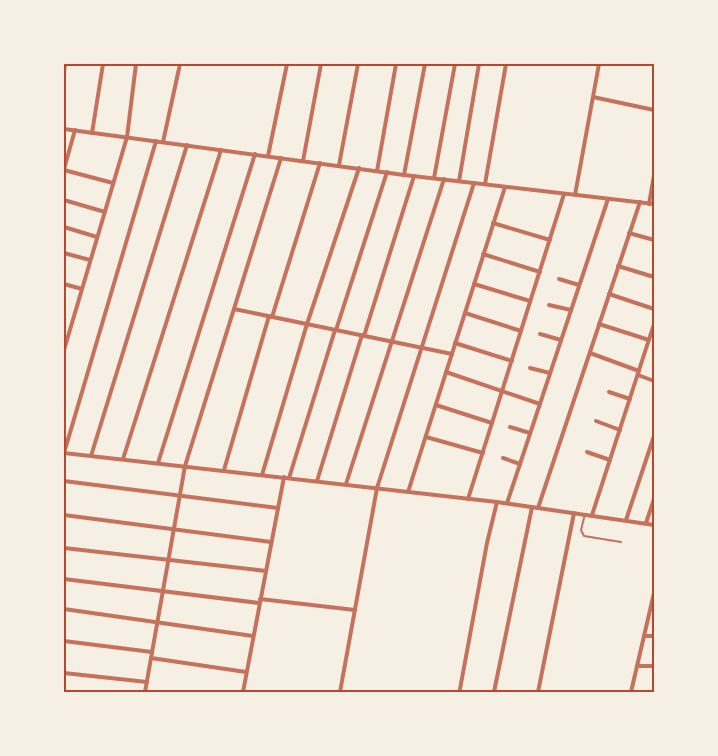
<svg xmlns="http://www.w3.org/2000/svg" width="718" height="756" viewBox="0 0 718 756" font-family="'Roboto Serif',serif">
  <rect width="100%" height="100%" fill="#f6efe4"/>
  <g fill="none" stroke-linecap="round" stroke-linejoin="round">
    <path stroke="#c5725c" stroke-width="2" d="M585 514 581 530 584 536 621 542"/>
    <g stroke="#c5725c" stroke-width="4">
      <path d="M64 72 65 64"/>
      <path d="M593 97 654 110"/>
      <path d="M64 129 404 175 654 204"/>
      <path d="M92 133 103 64"/>
      <path d="M156 141 64 453 497 502 654 525"/>
      <path d="M163 142 180 64"/>
      <path d="M268 156 287 64"/>
      <path d="M303 161 321 64"/>
      <path d="M339 165 358 64"/>
      <path d="M64 169 75 130"/>
      <path d="M64 170 113 183"/>
      <path d="M377 171 396 64"/>
      <path d="M404 175 425 64"/>
      <path d="M434 178 455 64"/>
      <path d="M459 181 479 64"/>
      <path d="M485 184 506 64"/>
      <path d="M575 195 599 64"/>
      <path d="M64 200 105 212"/>
      <path d="M649 204 654 175"/>
      <path d="M493 223 550 240"/>
      <path d="M64 227 97 237"/>
      <path d="M629 233 654 240"/>
      <path d="M64 253 90 260"/>
      <path d="M483 254 540 272"/>
      <path d="M618 266 654 277"/>
      <path d="M559 279 579 285"/>
      <path d="M64 284 82 289"/>
      <path d="M474 284 530 301"/>
      <path d="M609 294 654 309"/>
      <path d="M549 305 571 310"/>
      <path d="M234 309 452 354"/>
      <path d="M465 313 521 331"/>
      <path d="M272 317 320 163"/>
      <path d="M599 324 649 340"/>
      <path d="M336 330 387 172"/>
      <path d="M540 334 561 340"/>
      <path d="M364 336 414 176"/>
      <path d="M455 343 512 361"/>
      <path d="M64 350 127 137 136 64"/>
      <path d="M590 353 639 371"/>
      <path d="M530 368 550 373"/>
      <path d="M446 372 540 404"/>
      <path d="M638 375 654 381"/>
      <path d="M609 392 630 399"/>
      <path d="M436 405 492 423"/>
      <path d="M596 421 620 430"/>
      <path d="M510 427 530 433"/>
      <path d="M426 437 483 453"/>
      <path d="M587 452 610 460"/>
      <path d="M91 456 187 145"/>
      <path d="M503 458 520 464"/>
      <path d="M123 459 221 150"/>
      <path d="M158 463 255 154"/>
      <path d="M224 470 269 316"/>
      <path d="M262 475 307 324 359 168"/>
      <path d="M289 478 335 330"/>
      <path d="M64 481 278 508"/>
      <path d="M317 481 362 335"/>
      <path d="M346 484 444 179"/>
      <path d="M408 492 505 187"/>
      <path d="M468 499 564 194"/>
      <path d="M507 503 608 199"/>
      <path d="M538 508 640 202"/>
      <path d="M64 515 271 542"/>
      <path d="M592 515 654 324"/>
      <path d="M626 520 654 436"/>
      <path d="M646 523 654 499"/>
      <path d="M64 548 266 571"/>
      <path d="M64 579 259 603"/>
      <path d="M260 599 355 610"/>
      <path d="M64 609 253 636"/>
      <path d="M644 636H654"/>
      <path d="M64 641 152 652"/>
      <path d="M151 658 246 672"/>
      <path d="M637 666H654"/>
      <path d="M64 673 147 682"/>
      <path d="M460 689 487 543 497 502"/>
      <path d="M145 692 185 466 281 158"/>
      <path d="M243 692 284 477"/>
      <path d="M340 692 377 488 474 183"/>
      <path d="M494 692 532 507"/>
      <path d="M538 692 574 513"/>
      <path d="M631 692 654 593"/>
    </g>
  </g>
  <rect width="718" height="756" fill="none" stroke="#f6efe4" stroke-width="130"/>
  <rect x="65" y="65" width="588" height="626" fill="none" stroke="#b5482f" stroke-width="2"/>
</svg>
